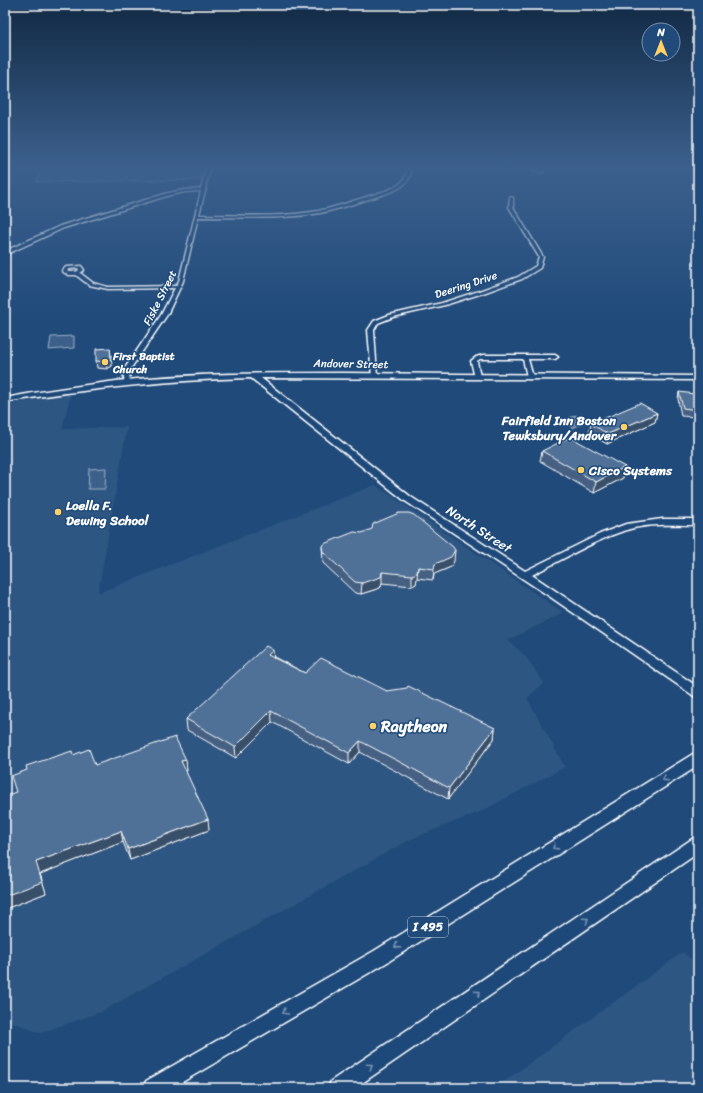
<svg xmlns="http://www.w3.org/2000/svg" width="703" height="1093" viewBox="0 0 703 1093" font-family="Sriracha,sans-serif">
  <rect width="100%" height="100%" fill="#1f4a7a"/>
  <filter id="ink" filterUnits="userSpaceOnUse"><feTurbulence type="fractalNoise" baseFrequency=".025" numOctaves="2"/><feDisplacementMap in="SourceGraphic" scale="8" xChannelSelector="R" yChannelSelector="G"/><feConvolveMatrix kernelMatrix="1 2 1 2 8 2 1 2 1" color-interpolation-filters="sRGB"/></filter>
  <g filter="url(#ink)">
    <g fill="#2e5683">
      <path d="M71 393 62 429 127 427 98 593 375 485 564 613 508 640 526 657 544 683 527 698 565 767 482 811 411 839 101 1012 40 1033 5 1019V653L11 629 5 631V405Z"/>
      <path d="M683 952 698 966V1088H495Z"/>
    </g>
    <g fill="#3c618b" stroke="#9eb0c5">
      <path d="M42 169H202L200 180 36 182Z"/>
      <path d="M74 336V348L49 350 51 337Z"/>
      <path d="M106 468 105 489H88L89 469Z"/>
    </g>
    <path fill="#6583a4" stroke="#a3b5c8" d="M575 415 587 421 573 428 563 422Z"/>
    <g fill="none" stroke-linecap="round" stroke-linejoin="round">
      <defs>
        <g id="minor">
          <path d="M206 169H210L205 189 206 190 205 191 199 215C238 215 279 218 318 211 337 207 355 200 373 195 387 190 407 187 407 169H411C411 188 390 192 375 197 357 203 339 209 320 213 280 220 239 217 198 217L183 281 167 315 129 371 130 383 129 384H125L123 371 161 315 175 288 108 289 89 285 76 275H68L62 271 66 267 81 266 84 270 80 273 93 283 108 287 176 286 179 281 201 191 185 192 170 195 64 228 7 254H5V251L60 226 168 193 185 190 201 189ZM78 268 79 270 76 272H69L67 271 69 269Z"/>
          <path d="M532 169H538L543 172 541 173Z"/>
          <path d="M510 197 513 198V207L543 257 540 268 522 279 483 293 445 305 393 317 378 323 374 330 377 376 374 378 372 377 368 330 374 321 389 315 442 303 479 291 518 277 536 266 539 257 509 207Z"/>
          <path d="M483 355H555L558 357 555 359H528L533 377 530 379 527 377 523 359H480L477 361 480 377 479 378H475L471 361 476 357Z"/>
        </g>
        <path id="secondary" d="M344 373 698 376V380L261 378 411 497 525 571 600 534 626 524 662 519H698V525C676 525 651 523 630 529 598 538 562 560 532 575L698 687V697L694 696 549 596 405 501 251 378C168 380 87 389 5 402V398C42 391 79 386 116 381 192 373 268 373 344 373Z"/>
        <g id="motorway">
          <path d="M698 752V766L386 963 172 1088H143L146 1081 374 951 693 754Z"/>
          <path d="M698 837V853L355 1088H328L331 1081 692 839Z"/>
        </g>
      </defs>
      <use href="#minor" stroke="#fff" stroke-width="3"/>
      <use href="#secondary" stroke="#fff" stroke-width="3"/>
      <use href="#motorway" stroke="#fff" stroke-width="3"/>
      <use href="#minor" fill="#1f4a7a" fill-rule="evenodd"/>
      <use href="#secondary" fill="#1f4a7a" fill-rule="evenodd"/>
      <use href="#motorway" fill="#1f4a7a" fill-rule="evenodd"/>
    </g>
    <g fill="#456182" stroke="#fff">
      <path d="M110 348 112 366 107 369 97 368 96 361Z"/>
      <path d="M679 392 697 410 695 417 681 416 678 399Z"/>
      <path d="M657 413 655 422 607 444 589 434 591 424Z"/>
      <path d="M542 451 625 467 623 478 594 493 540 461Z"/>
      <path d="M322 546 454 561 451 567 434 574 433 580 417 578 416 584 412 586 382 583 380 588 361 594 355 593 323 563Z"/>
      <path d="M274 657 305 673 387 691 495 728 494 739 448 799 360 752 349 764 272 722 236 758 187 730 186 719Z"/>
      <path d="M73 755 95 765 186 760 187 771 186 772 209 830 130 860 123 842 40 874 46 893 5 909 16 792Z"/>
    </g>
    <g fill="#384f6a" stroke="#fff">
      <path d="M110 348 112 366 107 369 106 362Z"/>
      <path d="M657 413 655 422 607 444 608 434Z"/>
      <path d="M625 467 623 478 594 493 596 482Z"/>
      <path d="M455 550 454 561 451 567 434 574 433 580 434 569 435 564Z"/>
      <path d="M418 567 417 578 416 584 412 586V575Z"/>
      <path d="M382 572V583L380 588 361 594 362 583Z"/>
      <path d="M273 650 274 661 268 655Z"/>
      <path d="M271 711 272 722 236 758 235 747Z"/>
      <path d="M495 728 494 739 448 799 449 788Z"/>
      <path d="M360 741V752L349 764V753Z"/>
      <path d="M186 760 187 771 183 773 181 761Z"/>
      <path d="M208 819 209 830 130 860 128 849Z"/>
      <path d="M121 831 123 842 40 874 46 893 5 909V896L36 862Z"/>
    </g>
    <g fill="#507197" stroke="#fff">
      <path d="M110 348 111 359 106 362 96 361V349Z"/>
      <path d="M679 392 695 394 697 410 683 408Z"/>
      <path d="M640 403 657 413 608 434 591 424Z"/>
      <path d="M570 437 625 467 596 482 542 451Z"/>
      <path d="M399 513H409L414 515 453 547 455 550 451 557 435 564 434 569 418 567 417 573 412 575 382 572 381 577 362 583 355 582 323 552 322 546 326 543 354 532 362 533 372 529 373 524Z"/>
      <path d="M266 646 273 650 268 655 305 673 321 658 387 691 407 688 408 686 495 728 449 788 360 741 349 753 271 711 235 747 186 719Z"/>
      <path d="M175 737 186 760 181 761 208 819 128 849 121 831 36 862 42 882 5 896V796L16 792 11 776 27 770 26 766 72 751 73 755 89 749 95 765Z"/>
    </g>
    <defs><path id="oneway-chevron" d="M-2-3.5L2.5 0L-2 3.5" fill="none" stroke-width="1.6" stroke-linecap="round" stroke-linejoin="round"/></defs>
    <g stroke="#7992af">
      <use href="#oneway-chevron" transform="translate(665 779) rotate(148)"/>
      <use href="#oneway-chevron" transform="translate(555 847) rotate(148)"/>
      <use href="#oneway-chevron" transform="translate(586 920) rotate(-34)"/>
      <use href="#oneway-chevron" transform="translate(397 946) rotate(148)"/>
      <use href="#oneway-chevron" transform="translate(478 993) rotate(-34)"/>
      <use href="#oneway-chevron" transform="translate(285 1012) rotate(149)"/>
      <use href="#oneway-chevron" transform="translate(370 1066) rotate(-34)"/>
    </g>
  </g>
  <linearGradient id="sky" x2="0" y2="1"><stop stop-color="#112943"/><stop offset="0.52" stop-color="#3c608d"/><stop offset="1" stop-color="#3c608d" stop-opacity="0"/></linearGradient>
  <rect width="703" height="322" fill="url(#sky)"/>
  <g fill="#ffd166" stroke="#1f4a7a" stroke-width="1.5">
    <circle cx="105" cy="362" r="4"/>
    <circle cx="624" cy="427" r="4"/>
    <circle cx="581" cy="470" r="4"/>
    <circle cx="58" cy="512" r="4"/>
    <circle cx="373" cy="726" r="4"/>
  </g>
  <g text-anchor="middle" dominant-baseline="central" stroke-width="3" stroke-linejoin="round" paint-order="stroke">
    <g font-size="11" fill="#fff" stroke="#1f4a7a">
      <text transform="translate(466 285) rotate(-18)">Deering Drive</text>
      <text transform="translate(160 298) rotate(-63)">Fiske Street</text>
      <text transform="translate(351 364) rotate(1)">Andover Street</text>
    </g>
    <g font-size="11" font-weight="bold" fill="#fff" stroke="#1f4a7a" text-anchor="start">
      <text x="113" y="356">First Baptist<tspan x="113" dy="13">Church</tspan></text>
    </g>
    <rect fill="#1f4a7a" stroke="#bcc9d7" stroke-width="1" x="408" y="917" width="40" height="20" rx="3"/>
    <g font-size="12" font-weight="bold" fill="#fff">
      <text x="428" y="927">I 495</text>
    </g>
    <g font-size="13" font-weight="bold" fill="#fff" stroke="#1f4a7a" text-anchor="start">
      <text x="616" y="420" text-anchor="end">Fairfield Inn Boston<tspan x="616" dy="15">Tewksbury/Andover</tspan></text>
      <text x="589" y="470">Cisco Systems</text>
      <text x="66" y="505">Loella F.<tspan x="66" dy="15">Dewing School</tspan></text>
    </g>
    <g font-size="13" fill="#fff" stroke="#1f4a7a">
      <text transform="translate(479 529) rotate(33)">North Street</text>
    </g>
    <g font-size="16" font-weight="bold" fill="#fff" stroke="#1f4a7a" text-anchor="start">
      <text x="381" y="726">Raytheon</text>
    </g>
  </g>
  <rect width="703" height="1093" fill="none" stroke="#1f4a7a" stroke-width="20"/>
  <rect x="10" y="10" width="683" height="1073" fill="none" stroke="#fff" stroke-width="1.5" filter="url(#ink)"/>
  <g transform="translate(661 42)"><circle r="19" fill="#1f4a7a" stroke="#7992af"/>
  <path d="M0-3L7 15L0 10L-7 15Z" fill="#ffd166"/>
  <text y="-6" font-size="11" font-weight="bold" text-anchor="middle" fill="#ffffff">N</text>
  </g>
</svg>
